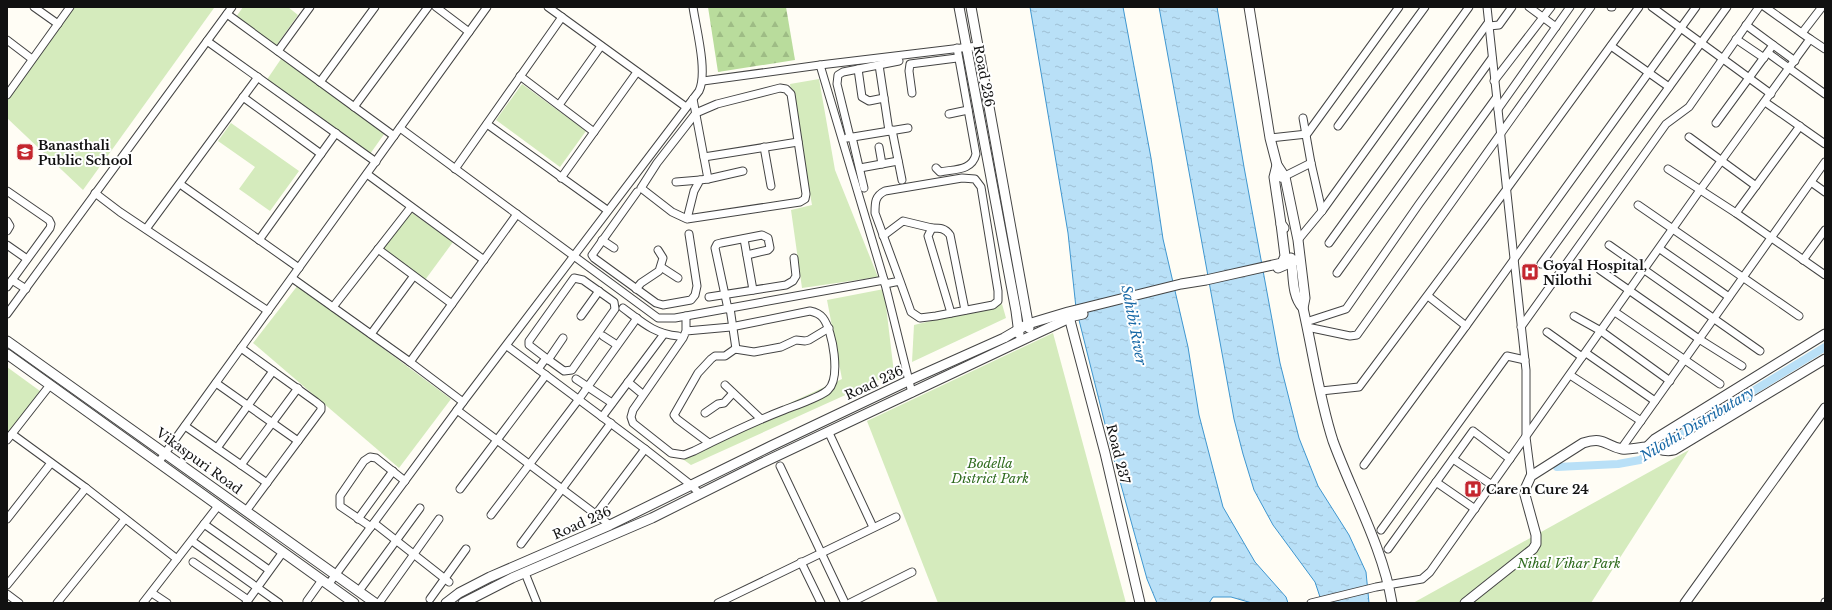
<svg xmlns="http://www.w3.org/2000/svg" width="1832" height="610" viewBox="0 0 1832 610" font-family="'Libre Baskerville',serif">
  <defs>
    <pattern id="forest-firs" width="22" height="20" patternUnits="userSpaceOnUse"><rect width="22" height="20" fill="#b9dc9c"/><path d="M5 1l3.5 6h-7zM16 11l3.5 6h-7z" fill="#9ebc85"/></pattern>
    <pattern id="water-ripples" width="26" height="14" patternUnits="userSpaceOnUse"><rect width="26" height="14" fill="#b9e0f7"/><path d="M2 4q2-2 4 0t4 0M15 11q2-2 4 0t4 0" fill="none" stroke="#9ebfd3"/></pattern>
  </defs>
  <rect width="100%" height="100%" fill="#fffdf5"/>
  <path fill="url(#forest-firs)" d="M708 7H786L795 60 718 72Z"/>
  <g fill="#d5ebbd">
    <path d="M70 7 214 8 83 190 7 118V94Z"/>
    <path d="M243 7H288L298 15 276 46 236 17Z"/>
    <path d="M283 56 387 130 370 154 266 81Z"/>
    <path d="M819 79 835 170 878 277 802 288 791 210 812 205 790 84Z"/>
    <path d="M522 84 586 131 560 167 496 120Z"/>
    <path d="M231 123 299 171 270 211 239 189 255 167 218 141Z"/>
    <path d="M408 210 453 242 425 280 380 248Z"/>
    <path d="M298 285 451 399 399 468 253 343Z"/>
    <path d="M884 289 894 373 691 465 677 455 842 379 827 300Z"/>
    <path d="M1002 304 1006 318 912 362 914 325Z"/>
    <path d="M1053 333 1126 603H938L867 421Z"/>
    <path d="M7 367 40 391 7 438Z"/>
    <path d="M1689 450 1591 603H1413Z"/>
  </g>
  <g fill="url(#water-ripples)" stroke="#3f96cf">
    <path d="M1030 7H1123L1151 158 1163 239 1188 347 1199 415 1223 507 1255 562 1286 597 1288 603H1252L1231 597H1213L1209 603H1157L1147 579 1113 456 1076 308 1068 233Z"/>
    <path d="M1159 7H1217L1244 167 1280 363 1299 438 1318 486 1349 535 1366 572 1369 603H1322L1315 582 1273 525 1254 490 1243 454 1234 419Z"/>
  </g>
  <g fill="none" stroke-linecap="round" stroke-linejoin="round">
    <path stroke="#b9e0f7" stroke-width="8" d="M1557 467 1618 464 1640 460 1825 347"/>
    <defs>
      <g id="minor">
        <path d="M34 7 58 24"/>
        <path d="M436 7 469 32"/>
        <path d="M548 7 686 107"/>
        <path d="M1487 7 1526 370V437L1531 476"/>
        <path d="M1529 7 1556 27"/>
        <path d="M1611 7H1612"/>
        <path d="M1652 7 1771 94"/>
        <path d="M227 14 394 136"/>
        <path d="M1746 25 1795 61"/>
        <path d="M1489 26 1499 25 1512 7"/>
        <path d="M1802 33 1822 7"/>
        <path d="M1736 39 1764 58"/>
        <path d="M1810 39 1825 49"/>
        <path d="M7 40 32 59"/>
        <path d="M207 41 376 162"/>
        <path d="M1611 46 1669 87"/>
        <path d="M278 51 310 7"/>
        <path d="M1768 53 1825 94"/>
        <path d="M820 65 884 280 912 393"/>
        <path d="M879 65 889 131"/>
        <path d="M858 69 862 97 869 101 884 98"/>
        <path d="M520 76 594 132"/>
        <path d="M703 81 820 65 978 46"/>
        <path d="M1494 81 1551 7"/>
        <path d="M320 82 375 7"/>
        <path d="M912 93 909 71 910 64 957 58"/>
        <path d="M7 95 70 7"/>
        <path d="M243 97 321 154"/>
        <path d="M693 99 708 179 743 171"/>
        <path d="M1765 102 1825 144"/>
        <path d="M559 105 601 46"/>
        <path d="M354 107 428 7"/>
        <path d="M1498 109 1570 7"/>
        <path d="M949 114 968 110"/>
        <path d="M1303 118 1311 163 1322 211"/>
        <path d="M1716 123 1773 45"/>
        <path d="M487 124 607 210"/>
        <path d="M1338 126 1425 7"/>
        <path d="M400 128 658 318H675L884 280"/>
        <path d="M892 130 902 180"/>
        <path d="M850 137 837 84 838 75 843 72 899 61"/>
        <path d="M852 137 864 188"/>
        <path d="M1689 137 1756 186"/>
        <path d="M847 138 908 128"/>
        <path d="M1270 138 1307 134 1399 7"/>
        <path d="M764 147 771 186"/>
        <path d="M879 147 882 164"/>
        <path d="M704 157 798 142"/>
        <path d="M860 168 898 161"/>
        <path d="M936 168 940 172C955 169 972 171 976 154L957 48"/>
        <path d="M455 169 562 17"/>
        <path d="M1668 169 1736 213 1825 275"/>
        <path d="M367 174 484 260"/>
        <path d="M561 178 637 72"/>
        <path d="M1281 178 1311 163"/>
        <path d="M676 182 700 180"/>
        <path d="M1811 182 1825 192"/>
        <path d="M180 184 299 268"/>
        <path d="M7 191 49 220 51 224 50 228 7 287"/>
        <path d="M637 192 592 255 594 258 656 303 663 305 691 300 695 295 697 286 689 234"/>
        <path d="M95 193 120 212 268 311"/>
        <path d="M1638 205 1799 316"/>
        <path d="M1736 213 1800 126"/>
        <path d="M687 219 800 202 805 199 806 194 791 94 786 89 780 88 717 104 696 113 657 163 641 188 672 212 687 219 694 191 700 180 708 179"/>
        <path d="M7 221 10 226 7 231"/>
        <path d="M146 229 258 77"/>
        <path d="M883 236 903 221 932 228"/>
        <path d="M744 239 753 290"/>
        <path d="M259 240 336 133"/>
        <path d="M602 240 614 248"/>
        <path d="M1298 240 1322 211 1469 7"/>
        <path d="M1329 243 1488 23"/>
        <path d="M7 245 27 259"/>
        <path d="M1609 245 1760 351"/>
        <path d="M378 249 452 304"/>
        <path d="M1660 249 1729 297"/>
        <path d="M1803 260 1825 230"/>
        <path d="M1541 264 1727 7"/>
        <path d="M661 267 678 278"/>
        <path d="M1600 270 1699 339 1742 366"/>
        <path d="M1337 273 1492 58"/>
        <path d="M292 278 410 362 463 402"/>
        <path d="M12 280 26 289"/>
        <path d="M885 284 900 281 911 312 920 318 936 316 993 305 998 301V291L981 187 975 179 962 178 885 191C875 196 875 202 875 213L900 281"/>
        <path d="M636 289 641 283 659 271 663 258 658 250"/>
        <path d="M1428 296 1466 326"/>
        <path d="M709 297 786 285 793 281 796 276 794 258"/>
        <path d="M333 307 411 207"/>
        <path d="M623 308C642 322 654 334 678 336"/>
        <path d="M730 308 736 349"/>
        <path d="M728 309 715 248 717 244 721 243 762 235 768 238 770 248 768 250 747 255"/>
        <path d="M1615 312 1720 384"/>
        <path d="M951 313 928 236 932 228C940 228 945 228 950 235L965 310"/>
        <path d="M7 314 232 7"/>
        <path d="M581 316 599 291"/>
        <path d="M1574 316 1601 331 1670 381"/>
        <path d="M1306 322 1346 309 1419 204 1496 98"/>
        <path d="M1307 327 1350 336 1357 335 1591 7"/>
        <path d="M1521 327 1666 124 1689 107 1759 7"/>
        <path d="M686 331 731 327 810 311C815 312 819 313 823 318 833 331 841 378 828 390 821 397 794 406 784 410 753 422 724 436 694 451L684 455 671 453 633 423 631 417 633 410 683 338 686 331V316"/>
        <path d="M1547 332 1582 357"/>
        <path d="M371 334 413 277"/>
        <path d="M603 336 617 345"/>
        <path d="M507 346 645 449 691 485 700 494"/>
        <path d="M241 348 316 402 321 406V410L246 511"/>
        <path d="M1586 353 1655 401"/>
        <path d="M548 360 563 338"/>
        <path d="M410 362 517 214"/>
        <path d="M538 369 546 358 564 371 572 370 615 309 614 302 583 280 574 278 529 341V345L546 358"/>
        <path d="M1570 375 1641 421"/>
        <path d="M576 379 612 403"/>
        <path d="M628 382 640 392"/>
        <path d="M216 383 298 441"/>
        <path d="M725 385 761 419"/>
        <path d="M1321 391 1359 387 1506 190 1639 7"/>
        <path d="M457 410 610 525"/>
        <path d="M705 413 718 404 724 403 733 393"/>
        <path d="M602 417 664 334"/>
        <path d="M185 426 267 483"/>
        <path d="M829 433 873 527"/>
        <path d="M12 434 86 488 177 559"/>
        <path d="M7 440 50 385"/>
        <path d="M709 443 677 419 674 415 698 373 711 359 715 356H725L735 349 754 352 781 347 796 340 805 341 809 340 829 328"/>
        <path d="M217 448 273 371"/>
        <path d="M1621 449 1825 162"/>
        <path d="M1453 459 1492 485"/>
        <path d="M158 463 487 7"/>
        <path d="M241 465 298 388"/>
        <path d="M1364 465 1466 326 1696 7"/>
        <path d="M780 466 845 603"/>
        <path d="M1436 482 1475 509"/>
        <path d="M460 489 546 375"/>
        <path d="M596 514 645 449"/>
        <path d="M491 515 579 399 637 318"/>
        <path d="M7 519 51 463"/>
        <path d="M358 519 393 471"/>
        <path d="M374 523 449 582"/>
        <path d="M204 524 269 570"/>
        <path d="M371 527 340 506V496L364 461 370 457 376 458 405 481"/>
        <path d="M1381 530 1507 356 1525 360"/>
        <path d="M192 541 279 603"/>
        <path d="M521 544 611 423"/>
        <path d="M1388 549 1473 431 1510 459"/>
        <path d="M193 562 248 600"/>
        <path d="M801 562 821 603"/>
        <path d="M525 573 537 603"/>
        <path d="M7 585 86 488"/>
        <path d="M328 585 463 402 699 91C708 72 696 28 693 7"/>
        <path d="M359 591 420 508"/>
        <path d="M152 593 167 603"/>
        <path d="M7 594 19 603"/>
        <path d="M430 599 466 549"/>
        <path d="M307 601 322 580"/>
        <path d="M57 603 125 519"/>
        <path d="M143 603 218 506"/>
        <path d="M246 603 283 552"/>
        <path d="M379 603 439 519"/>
        <path d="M718 603 896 517"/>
        <path d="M850 603 912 572"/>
        <path d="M1311 603 1376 587 1422 579 1430 572 1700 190 1810 39 1765 7"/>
        <path d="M1825 603V602"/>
      </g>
      <g id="tertiary">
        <path d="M959 7 1016 311 1019 334"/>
        <path d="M971 7 1029 328"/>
        <path d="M1249 7 1270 138 1277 165 1285 177 1298 240 1305 298 1303 308"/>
        <path d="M1277 165 1274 177 1281 224 1284 228"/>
        <path d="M1291 258C1294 274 1291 295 1303 308 1313 352 1319 398 1333 441 1352 493 1383 548 1392 603"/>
        <path d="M1278 268 1299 259"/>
        <path d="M1068 313 1105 453 1140 603"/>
        <path d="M7 341 375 603"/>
        <path d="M7 354 354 603"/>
        <path d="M1648 446 1655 439 1825 334"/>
        <path d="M446 603 459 593 490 577 610 525 771 446 910 380 1004 338 1028 324 1068 312 1181 284 1206 280 1282 263 1285 256 1281 224"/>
        <path d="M463 603 512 578 652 518 760 464 1031 336 1074 316 1083 314"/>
        <path d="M1465 603 1533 549 1536 544V535L1525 495 1526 487 1531 476 1583 443C1605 436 1605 446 1622 449 1630 450 1639 447 1647 447 1658 447 1662 453 1674 450L1825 359"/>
        <path d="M1685 603 1825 408"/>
      </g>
    </defs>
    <use href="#minor" stroke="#444" stroke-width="9"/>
    <use href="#tertiary" stroke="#444" stroke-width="11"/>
    <use href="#minor" stroke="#fff" stroke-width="7"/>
    <use href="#tertiary" stroke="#fff" stroke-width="9"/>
  </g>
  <defs>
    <symbol id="school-square" viewBox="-11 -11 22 22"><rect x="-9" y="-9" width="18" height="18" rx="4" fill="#c4262e" stroke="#fff"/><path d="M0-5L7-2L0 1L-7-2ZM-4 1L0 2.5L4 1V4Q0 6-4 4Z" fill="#fff"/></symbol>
    <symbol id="hospital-square" viewBox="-11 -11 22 22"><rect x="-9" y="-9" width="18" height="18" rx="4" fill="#c4262e" stroke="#fff"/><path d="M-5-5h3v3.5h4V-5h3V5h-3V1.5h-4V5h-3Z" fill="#fff"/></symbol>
  </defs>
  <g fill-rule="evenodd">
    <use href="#school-square" x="15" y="142" width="20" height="20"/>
    <use href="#hospital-square" x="1520" y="262" width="20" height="20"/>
    <use href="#hospital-square" x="1463" y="479" width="20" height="20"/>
  </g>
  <g text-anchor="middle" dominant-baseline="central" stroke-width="4" stroke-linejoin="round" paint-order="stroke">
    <g font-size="13" fill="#111" stroke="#fff">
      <text transform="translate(984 76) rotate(79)">Road 236</text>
      <text transform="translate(874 383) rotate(-25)">Road 236</text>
      <text transform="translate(1118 454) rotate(76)">Road 237</text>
      <text transform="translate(199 461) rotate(36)">Vikaspuri Road</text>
      <text transform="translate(582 523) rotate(-24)">Road 236</text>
    </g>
    <g font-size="13" font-weight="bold" fill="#111" stroke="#fff" text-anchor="start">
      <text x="38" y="145">Banasthali<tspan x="38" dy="15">Public School</tspan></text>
      <text x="1543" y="265">Goyal Hospital,<tspan x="1543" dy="15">Nilothi</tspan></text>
      <text x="1486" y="489">Care n Cure 24</text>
    </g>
    <g font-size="13" font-style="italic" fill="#2f6b1f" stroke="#fff">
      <text x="990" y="463">Bodella<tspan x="990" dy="15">District Park</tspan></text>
      <text x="1569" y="563">Nihal Vihar Park</text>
    </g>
    <g font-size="14" font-style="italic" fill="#1768a6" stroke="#fff">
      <text transform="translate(1134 325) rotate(79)">Sahibi River</text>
      <text transform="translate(1697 424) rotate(-31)">Nilothi Distributary</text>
    </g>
  </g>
  <rect width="1832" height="610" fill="none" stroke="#111111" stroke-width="16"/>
</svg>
